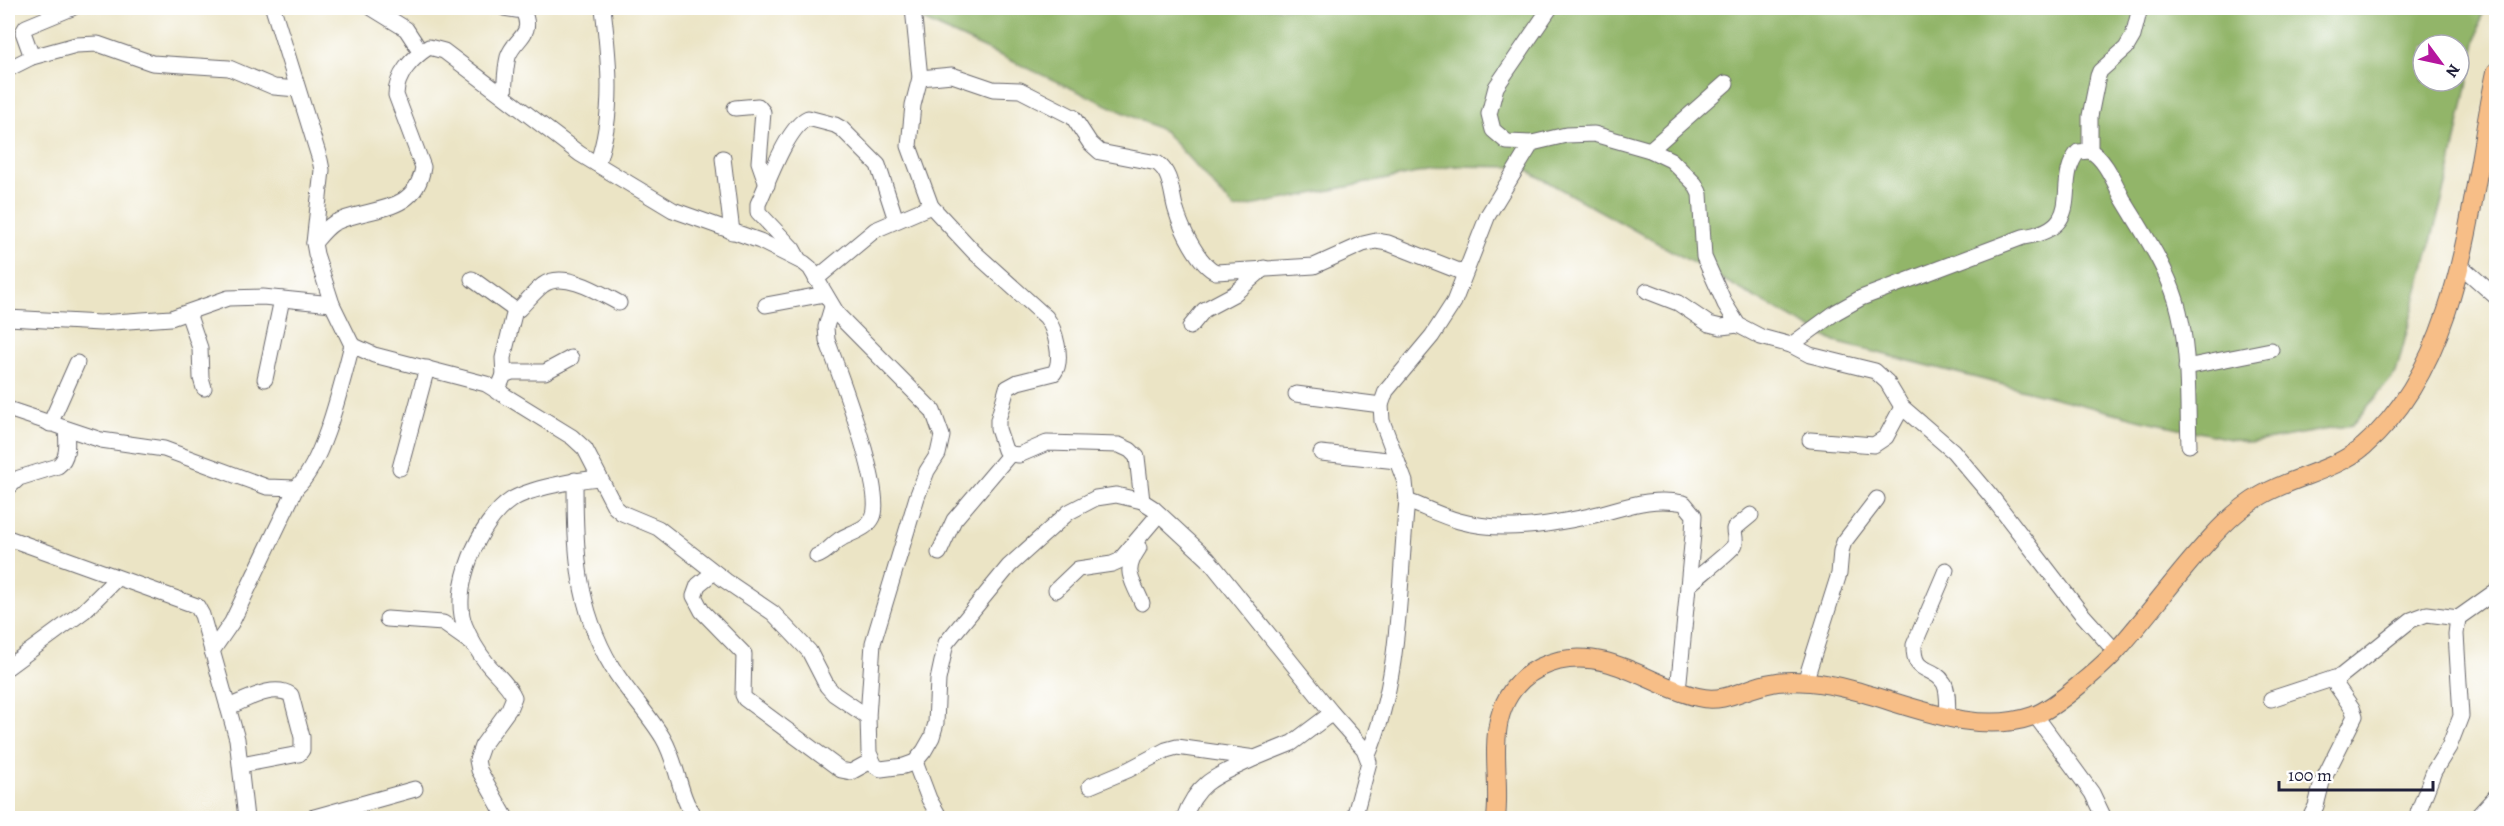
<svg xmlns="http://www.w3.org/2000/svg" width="2504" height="826" viewBox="0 0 2504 826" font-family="Alegreya,serif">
  <rect width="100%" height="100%" fill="#fff"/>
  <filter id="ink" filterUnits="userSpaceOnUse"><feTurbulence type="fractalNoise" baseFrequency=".0167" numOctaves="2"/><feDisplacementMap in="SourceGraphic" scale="12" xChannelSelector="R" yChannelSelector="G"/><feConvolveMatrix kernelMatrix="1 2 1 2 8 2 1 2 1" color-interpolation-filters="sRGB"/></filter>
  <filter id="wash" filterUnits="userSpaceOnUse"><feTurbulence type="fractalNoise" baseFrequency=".008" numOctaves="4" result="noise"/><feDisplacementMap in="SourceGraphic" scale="24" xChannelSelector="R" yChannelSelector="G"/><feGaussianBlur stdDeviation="1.35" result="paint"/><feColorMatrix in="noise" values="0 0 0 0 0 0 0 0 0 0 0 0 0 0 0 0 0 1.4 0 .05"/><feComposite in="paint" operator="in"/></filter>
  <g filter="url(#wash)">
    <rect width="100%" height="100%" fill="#ebe4c5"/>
    <path fill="#92b569" stroke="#5a6c52" stroke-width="1.5" fill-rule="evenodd" d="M897 8H2483L2449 174 2396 373 2352 425 2249 443 2142 420 1835 342 1521 167 1453 166 1235 209 1164 131ZM2423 45H2459V81H2423Z"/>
  </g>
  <g filter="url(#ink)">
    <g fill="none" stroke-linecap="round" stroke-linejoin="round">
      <defs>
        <g id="minor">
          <path d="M273 8 320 160 322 170 314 243 316 254 332 304 352 345 374 355 486 384 572 437 585 449 615 507 622 513 658 528 726 581 773 613 809 651 827 686 834 694 868 717"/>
          <path d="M372 8 406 29 421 52"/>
          <path d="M913 8 920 78 913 105 909 146 931 206 974 252 1046 317C1055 329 1064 360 1054 373L1018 382 1007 388 998 420V429L1005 450 1010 454 1019 455 1047 443 1119 445 1130 450 1137 457 1142 501"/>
          <path d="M32 57 23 32 26 27 72 8"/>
          <path d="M8 69 32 57 76 45 98 44 152 63 229 68 274 87 297 89"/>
          <path d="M920 78 952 75 993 89 1020 90 1073 117 1090 143 1100 152 1157 163C1172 173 1171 194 1176 210 1181 228 1199 265 1216 272L1314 266 1363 244 1376 241 1388 243 1464 273"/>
          <path d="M504 95C505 83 505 69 508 57 514 38 535 36 523 11L504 8"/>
          <path d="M735 108 758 106 763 112 759 162 767 185"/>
          <path d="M1532 143 1507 142 1493 130 1489 114 1496 87 1550 8"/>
          <path d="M1650 150 1726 83"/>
          <path d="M2090 151V116L2098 76 2100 71 2126 48 2133 36 2140 8"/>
          <path d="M723 158 732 232"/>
          <path d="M597 164C615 115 609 59 603 8"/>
          <path d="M314 243C320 236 326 228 334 223 367 206 416 216 423 167L396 95C396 75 412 58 429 47L444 51 580 154 673 210 760 241 804 263 810 268 838 315 933 411 942 436 938 454 927 471 917 497 873 643 868 717 869 753 875 766 881 769 904 766 915 762 924 751 932 737 936 723 938 680 946 643 1009 566 1069 512 1096 498 1116 495 1142 501 1153 508 1208 559 1332 713 1364 749 1369 762 1354 818"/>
          <path d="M799 260 793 249 758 212V204C768 183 787 127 808 118L835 125 842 129 878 165 896 220"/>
          <path d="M2460 265 2496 297"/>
          <path d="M472 279 515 310 519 309C527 301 535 291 543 285 564 270 600 293 619 303"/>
          <path d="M816 279 875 230 931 206"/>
          <path d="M1647 291 1678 303 1709 324 1721 327 1738 325"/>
          <path d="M766 305 825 294"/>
          <path d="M188 313 200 348 201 378 204 388"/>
          <path d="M8 318 100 323 171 318 228 298 263 297 332 304"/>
          <path d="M1190 327 1204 310 1234 294 1264 268"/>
          <path d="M1791 345 1836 312 1861 298 2023 237C2089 227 2052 184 2078 152L2090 151C2105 158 2115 184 2123 199 2142 231 2165 264 2176 300 2190 346 2187 397 2189 445"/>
          <path d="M2186 367 2271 350"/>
          <path d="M504 375 503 358 515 310"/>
          <path d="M265 379 282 299"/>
          <path d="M497 392 504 375 512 372H545L571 358"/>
          <path d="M1296 394 1381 405"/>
          <path d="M8 409 101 440 164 449 267 487 296 488C324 463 342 382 352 345"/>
          <path d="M50 424 77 363"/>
          <path d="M1810 440 1874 445 1886 437 1902 407"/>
          <path d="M1321 453 1397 461"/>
          <path d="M400 468 427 368"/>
          <path d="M575 480C575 548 576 607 612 667 627 692 648 713 663 738 678 763 678 794 695 818"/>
          <path d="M8 488 19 478 58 466C69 457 67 444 66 430"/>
          <path d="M1407 501C1424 507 1441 516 1459 521 1501 533 1548 525 1590 516 1625 508 1648 496 1684 503L1694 515 1693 534 1678 691"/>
          <path d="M8 538 197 606 202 615 237 739 246 818"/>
          <path d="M1139 548C1122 573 1132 578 1142 603"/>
          <path d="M939 553 954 520 1010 454"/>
          <path d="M817 556C827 553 830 546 839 540 849 533 867 530 873 517 885 492 838 370 827 340L826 327 832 307"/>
          <path d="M1946 570 1914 645C1913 676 1932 664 1944 683 1949 692 1947 706 1948 716"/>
          <path d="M714 572 698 585 694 596 702 611 744 654 743 695 745 699 841 770 851 772 871 761"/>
          <path d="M1688 586C1695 579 1735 548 1735 544 1736 539 1734 534 1734 529L1751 515"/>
          <path d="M1056 590 1078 569 1112 564 1119 561 1159 514"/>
          <path d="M387 619 443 623 473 644"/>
          <path d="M212 651 232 622 296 488"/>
          <path d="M8 667 84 611 116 579"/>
          <path d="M1805 682 1839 574 1841 551 1844 542 1877 499"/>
          <path d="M2271 699 2341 676 2411 620 2427 614 2458 618"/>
          <path d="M228 707C247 700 273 683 291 695L302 737V750L299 754 241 765"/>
          <path d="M2035 715 2092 793 2104 818"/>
          <path d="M1368 755C1402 675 1398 586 1407 501L1405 482 1382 421 1381 405 1386 391 1432 336 1454 302 1488 215 1532 143 1566 135 1594 134 1650 150 1671 160 1695 184 1700 194 1704 257 1725 304 1738 325 1761 337 1791 345 1810 355 1875 371 1887 382 1902 407 1953 451 1991 496 2081 613 2116 652"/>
          <path d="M915 762 929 799 940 818"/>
          <path d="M1090 786 1128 770 1166 750 1177 747 1255 758 1292 743 1332 713"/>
          <path d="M311 818 415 789"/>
          <path d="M506 818 479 770 477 760 482 746 509 709 514 697C508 683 495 674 486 662 478 652 470 638 465 626 450 590 479 521 511 500 530 488 576 480 599 478"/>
          <path d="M1184 818C1198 779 1220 775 1255 758"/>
          <path d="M2310 818 2316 806 2322 782 2355 716 2352 708 2332 679"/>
          <path d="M2416 818 2434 771 2449 747 2461 716 2456 634 2458 618 2496 591"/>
          <path d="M2476 818 2496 796"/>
        </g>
        <path id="major" d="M1496 818C1500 786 1492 752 1499 720 1511 670 1559 650 1606 662 1638 670 1666 690 1698 697 1726 704 1746 687 1772 683 1784 680 1797 681 1810 682 1881 688 1962 741 2033 716 2049 710 2065 697 2078 686 2091 675 2105 664 2117 650 2149 614 2177 575 2210 539 2225 522 2242 506 2262 495 2295 476 2334 471 2364 446 2465 358 2470 194 2496 72"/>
      </defs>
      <use href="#minor" stroke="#68666b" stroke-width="17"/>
      <use href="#major" stroke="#68666b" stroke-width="20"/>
      <use href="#minor" stroke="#fff" stroke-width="15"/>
      <use href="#major" stroke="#f7be87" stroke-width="18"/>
    </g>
  </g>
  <rect width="2504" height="826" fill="none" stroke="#fff" stroke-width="30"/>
  <g transform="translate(2441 63) rotate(123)"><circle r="28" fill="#ffffff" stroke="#a7a7b1" stroke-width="1.5"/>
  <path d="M0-4.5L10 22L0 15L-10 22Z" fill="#b5179e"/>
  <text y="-9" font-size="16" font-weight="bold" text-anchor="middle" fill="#22223b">N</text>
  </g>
  <path d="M2279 781v9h154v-9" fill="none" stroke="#22223b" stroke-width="3"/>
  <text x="2288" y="781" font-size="18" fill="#22223b" stroke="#ffffff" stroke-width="4.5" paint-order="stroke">100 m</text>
</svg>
